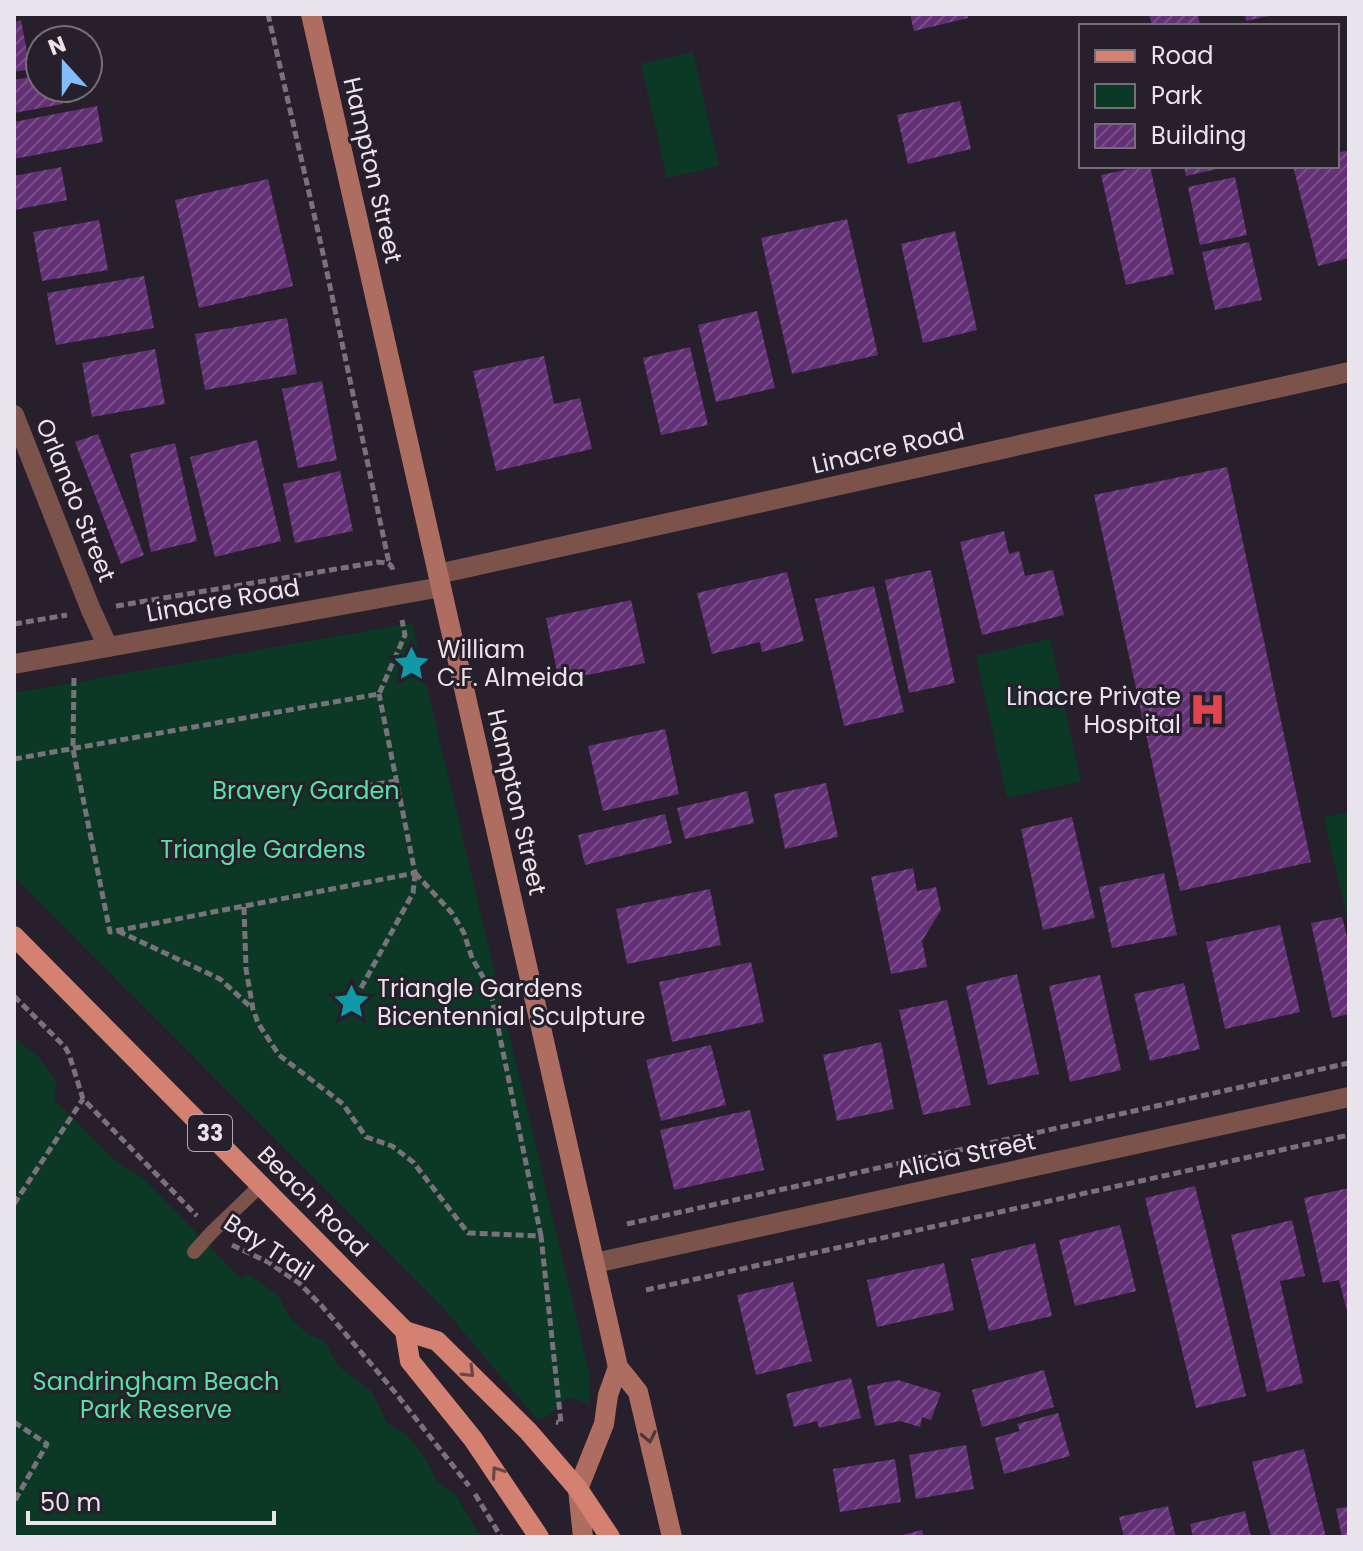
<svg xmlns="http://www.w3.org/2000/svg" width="1363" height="1551" viewBox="0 0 1363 1551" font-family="Poppins,sans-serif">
  <defs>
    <pattern id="building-hatch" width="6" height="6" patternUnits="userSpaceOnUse" patternTransform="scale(2)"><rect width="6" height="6" fill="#633076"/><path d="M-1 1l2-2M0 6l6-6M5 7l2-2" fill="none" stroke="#794e8a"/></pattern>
  </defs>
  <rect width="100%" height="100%" fill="#271f2b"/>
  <g fill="#0c3926">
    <path d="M693 52 719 166 667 178 641 64Z"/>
    <path d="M412 623 589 1371 590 1404 568 1397 551 1414 538 1420 437 1301 14 877V693Z"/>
    <path d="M1050 639 1081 781 1007 798 976 656Z"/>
    <path d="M1349 812V926L1324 818Z"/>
    <path d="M14 1038 38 1056 57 1083 54 1100 116 1162 143 1178 240 1278 249 1275 277 1294 291 1319 308 1334 325 1341 337 1365 372 1392 387 1423 407 1435 427 1461 437 1483 456 1495 476 1530 482 1537H14Z"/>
  </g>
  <g fill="url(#building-hatch)">
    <path d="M910 14H967L968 18 914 31Z"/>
    <path d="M1149 14H1198L1200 26H1152Z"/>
    <path d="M1245 14H1273V15L1246 21Z"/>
    <path d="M21 20 30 69 14 72V22Z"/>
    <path d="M40 75V88H61L63 104 14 113V80Z"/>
    <path d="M960 101 971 149 908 164 897 115Z"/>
    <path d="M97 106 103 142 14 159V122Z"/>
    <path d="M1349 150V258L1318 266 1293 166H1337V153Z"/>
    <path d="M1143 166H1150L1174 274 1126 285 1101 175Z"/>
    <path d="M1184 166H1225L1226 167 1186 176Z"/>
    <path d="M61 167 67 200 14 210V176Z"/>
    <path d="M1235 177 1247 235 1200 245 1188 187Z"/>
    <path d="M268 179 293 286 199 308 175 200Z"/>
    <path d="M847 219 878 355 792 374 761 238Z"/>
    <path d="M99 220 108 270 42 281 33 232Z"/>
    <path d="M955 231 977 330 923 343 901 244Z"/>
    <path d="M1249 242 1262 300 1215 310 1202 252Z"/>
    <path d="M144 276 154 328 56 345 47 293Z"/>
    <path d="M757 311 775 388 716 402 698 325Z"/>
    <path d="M287 318 297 374 205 390 195 334Z"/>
    <path d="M690 347 708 425 661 435 643 358Z"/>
    <path d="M155 349 165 404 92 417 82 363Z"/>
    <path d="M544 356 554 404 580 398 592 449 496 471 473 371Z"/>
    <path d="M322 381 337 460 298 468 282 389Z"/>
    <path d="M98 434 144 555 121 564 75 442Z"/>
    <path d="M257 440 281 541 215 557 190 457Z"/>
    <path d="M175 443 197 541 151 552 130 454Z"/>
    <path d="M1227 467 1311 862 1180 891 1094 495Z"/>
    <path d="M340 471 353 531 295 543 283 484Z"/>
    <path d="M1004 531 1009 554 1019 551 1025 576 1053 570 1064 615 982 635 960 542Z"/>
    <path d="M931 570 955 683 909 693 885 580Z"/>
    <path d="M787 572 804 641 762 652 760 642 712 654 697 593Z"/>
    <path d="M874 586 904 712 844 726 815 599Z"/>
    <path d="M631 600 645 663 559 681 546 618Z"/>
    <path d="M665 729 679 794 603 811 588 746Z"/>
    <path d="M826 783 838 837 785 849 774 794Z"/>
    <path d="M747 791 754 823 685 839 677 808Z"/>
    <path d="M665 814 672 843 585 865 578 835Z"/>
    <path d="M1072 817 1095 918 1043 930 1021 829Z"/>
    <path d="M913 868 917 891 936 887 941 910 922 941 927 967 891 974 871 877Z"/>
    <path d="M1164 873 1177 935 1112 948 1099 887Z"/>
    <path d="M710 889 721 945 627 964 616 909Z"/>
    <path d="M1342 917 1349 945V1014L1332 1018 1311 923Z"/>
    <path d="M1280 925 1300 1012 1225 1029 1206 942Z"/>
    <path d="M751 962 764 1022 672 1042 659 982Z"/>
    <path d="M1017 974 1039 1074 988 1085 966 986Z"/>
    <path d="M1100 975 1121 1070 1070 1082 1049 986Z"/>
    <path d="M1184 983 1200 1049 1150 1061 1134 994Z"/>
    <path d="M947 1000 971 1105 923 1115 899 1010Z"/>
    <path d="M881 1042 894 1109 837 1121 823 1055Z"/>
    <path d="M711 1045 726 1105 661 1121 646 1060Z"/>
    <path d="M750 1110 764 1170 674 1190 660 1130Z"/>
    <path d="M1195 1186 1246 1396 1196 1408 1145 1198Z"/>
    <path d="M1349 1188V1315H1348L1339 1280 1323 1283 1304 1198Z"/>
    <path d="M1292 1220 1305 1276 1280 1281 1303 1383 1267 1392 1231 1235Z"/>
    <path d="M1120 1225 1136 1291 1075 1306 1059 1240Z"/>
    <path d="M1035 1243 1052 1316 989 1331 971 1259Z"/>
    <path d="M944 1263 954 1310 877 1327 867 1280Z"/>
    <path d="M793 1282 812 1361 756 1375 737 1295Z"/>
    <path d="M1044 1370 1054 1407 982 1427 972 1390Z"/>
    <path d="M851 1378 861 1418 819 1428 817 1421 794 1427 786 1394Z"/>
    <path d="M898 1380 941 1393 931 1420 922 1417 920 1427 900 1421 875 1426 867 1386Z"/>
    <path d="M1058 1413 1070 1456 1004 1474 995 1438 1020 1431 1017 1424Z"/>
    <path d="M966 1445 974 1489 916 1499 909 1455Z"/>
    <path d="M1304 1449 1326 1537H1271L1252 1462Z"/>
    <path d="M895 1459 901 1502 840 1512 833 1469Z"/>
    <path d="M1168 1506 1176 1537H1124L1119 1517Z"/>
    <path d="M1349 1506V1537H1342L1336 1509Z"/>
    <path d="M1245 1511 1251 1537H1193L1190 1524Z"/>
    <path d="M922 1530 924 1537H899L898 1536Z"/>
  </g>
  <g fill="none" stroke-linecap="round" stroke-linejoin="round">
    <g stroke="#79717c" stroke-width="5" stroke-dasharray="8 4" stroke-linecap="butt">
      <path d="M268 14 322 249 389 563"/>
      <path d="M116 606 378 562C385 563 392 562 393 571"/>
      <path d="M14 624 67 615"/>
      <path d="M74 678 73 749 110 932 415 873 379 694"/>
      <path d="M14 759 379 694 405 635 402 620"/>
      <path d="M365 786 396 781"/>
      <path d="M415 873 452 913 464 933 472 958 490 989 541 1236"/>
      <path d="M244 907 246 969 253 1009 258 1023 279 1055 343 1104 366 1137 392 1146 413 1162 468 1233 541 1236 561 1423 556 1422"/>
      <path d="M118 931 220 979 253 1009"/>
      <path d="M361 988 413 893 415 874"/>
      <path d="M14 996 65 1047 69 1054 83 1099 197 1216"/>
      <path d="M14 1204 83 1099"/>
      <path d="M627 1224 1349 1063"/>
      <path d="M232 1245 268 1262 299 1283 321 1305 394 1391 469 1486"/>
      <path d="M646 1290 1349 1135"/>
      <path d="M14 1422 47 1444 14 1502"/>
      <path d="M475 1494 501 1537"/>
    </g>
    <path stroke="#7b534b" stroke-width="14" d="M194 1252 212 1232 261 1185"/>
    <g stroke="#7b534b" stroke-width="20">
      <path d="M14 415 91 610 108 647"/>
      <path d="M438 574 1349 372"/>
      <path d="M14 664 441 587"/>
      <path d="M595 1263 1349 1097"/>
    </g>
    <g stroke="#ad6d61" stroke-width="20">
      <path d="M311 14 618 1367 638 1392 672 1537"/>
      <path d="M583 1537 578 1489 604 1424 608 1395 618 1367"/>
    </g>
    <g stroke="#d48172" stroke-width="20">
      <path d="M14 936 405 1331 437 1341 528 1431 578 1489 610 1537"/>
      <path d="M405 1331 410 1361 473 1439 539 1537"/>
    </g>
  </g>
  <defs><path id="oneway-chevron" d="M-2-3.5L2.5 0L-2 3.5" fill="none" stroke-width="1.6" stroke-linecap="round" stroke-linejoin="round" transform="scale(2)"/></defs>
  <g stroke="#6c4647">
    <use href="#oneway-chevron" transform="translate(469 1372) rotate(45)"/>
    <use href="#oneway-chevron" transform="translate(497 1472) rotate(-125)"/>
  </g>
  <use stroke="#4f363b" href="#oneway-chevron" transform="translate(649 1437) rotate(78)"/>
  <defs>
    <symbol id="sight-bare" viewBox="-9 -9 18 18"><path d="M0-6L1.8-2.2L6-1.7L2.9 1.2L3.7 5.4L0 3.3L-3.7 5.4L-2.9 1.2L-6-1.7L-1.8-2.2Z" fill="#0f9aa8" stroke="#271f2b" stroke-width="2.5" paint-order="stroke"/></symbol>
    <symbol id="hospital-bare" viewBox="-9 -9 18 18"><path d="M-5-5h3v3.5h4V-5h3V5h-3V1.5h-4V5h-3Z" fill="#e0444e" stroke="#271f2b" stroke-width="2.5" paint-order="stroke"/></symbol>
  </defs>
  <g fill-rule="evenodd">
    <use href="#sight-bare" x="386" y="638" width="51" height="51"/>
    <use href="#hospital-bare" x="1182" y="684" width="51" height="51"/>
    <use href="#sight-bare" x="326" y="976" width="51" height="51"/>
  </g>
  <g text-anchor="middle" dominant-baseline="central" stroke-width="6" stroke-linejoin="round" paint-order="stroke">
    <rect fill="#271f2b" stroke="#afa8b1" stroke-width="2" x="188" y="1115" width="44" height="36" rx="6"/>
    <g font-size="22" font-weight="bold" fill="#e9e3eb">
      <text x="210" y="1133">33</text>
    </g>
    <g font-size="24" fill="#e9e3eb" stroke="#271f2b">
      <text transform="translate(373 170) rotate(77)">Hampton Street</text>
      <text transform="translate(888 448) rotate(-13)">Linacre Road</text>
      <text transform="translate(76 500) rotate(68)">Orlando Street</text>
      <text transform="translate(223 600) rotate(-10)">Linacre Road</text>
      <text transform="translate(517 802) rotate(77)">Hampton Street</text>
      <text transform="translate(966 1155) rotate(-12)">Alicia Street</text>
      <text transform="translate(313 1201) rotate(45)">Beach Road</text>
      <text transform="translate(269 1247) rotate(33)">Bay Trail</text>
    </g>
    <g font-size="24" fill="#e9e3eb" stroke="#271f2b" text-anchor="start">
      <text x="437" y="649">William<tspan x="437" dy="28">C.F. Almeida</tspan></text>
      <text x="1181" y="696" text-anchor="end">Linacre Private<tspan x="1181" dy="28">Hospital</tspan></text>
      <text x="377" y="988">Triangle Gardens<tspan x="377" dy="28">Bicentennial Sculpture</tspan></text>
    </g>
    <g font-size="24" fill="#53e4a5" stroke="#271f2b">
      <text x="306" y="790">Bravery Garden</text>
      <text x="263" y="849">Triangle Gardens</text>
      <text x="156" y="1381">Sandringham Beach<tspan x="156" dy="28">Park Reserve</tspan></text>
    </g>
  </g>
  <rect width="1363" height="1551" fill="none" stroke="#e9e3eb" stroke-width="32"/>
  <rect x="1079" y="24" width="260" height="144" fill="#271f2b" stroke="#756d78" stroke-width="2"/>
  <rect x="1095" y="50" width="40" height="12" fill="#d48172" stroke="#756d78" stroke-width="2"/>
  <text x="1151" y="64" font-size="24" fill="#e9e3eb">Road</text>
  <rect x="1095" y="84" width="40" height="24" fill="#0c3926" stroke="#756d78" stroke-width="2"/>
  <text x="1151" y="104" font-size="24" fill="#e9e3eb">Park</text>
  <rect x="1095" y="124" width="40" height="24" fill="url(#building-hatch)" stroke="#756d78" stroke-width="2"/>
  <text x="1151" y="144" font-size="24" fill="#e9e3eb">Building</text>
  <g transform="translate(64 64) rotate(339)"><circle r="38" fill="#271f2b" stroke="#756d78" stroke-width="2"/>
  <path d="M0-6L14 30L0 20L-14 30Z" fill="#82bcfa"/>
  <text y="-12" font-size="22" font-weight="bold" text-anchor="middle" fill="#e9e3eb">N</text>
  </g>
  <path d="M28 1511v12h246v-12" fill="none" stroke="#e9e3eb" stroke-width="4"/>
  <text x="40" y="1511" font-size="24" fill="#e9e3eb" stroke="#271f2b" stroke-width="6" paint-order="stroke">50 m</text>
</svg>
